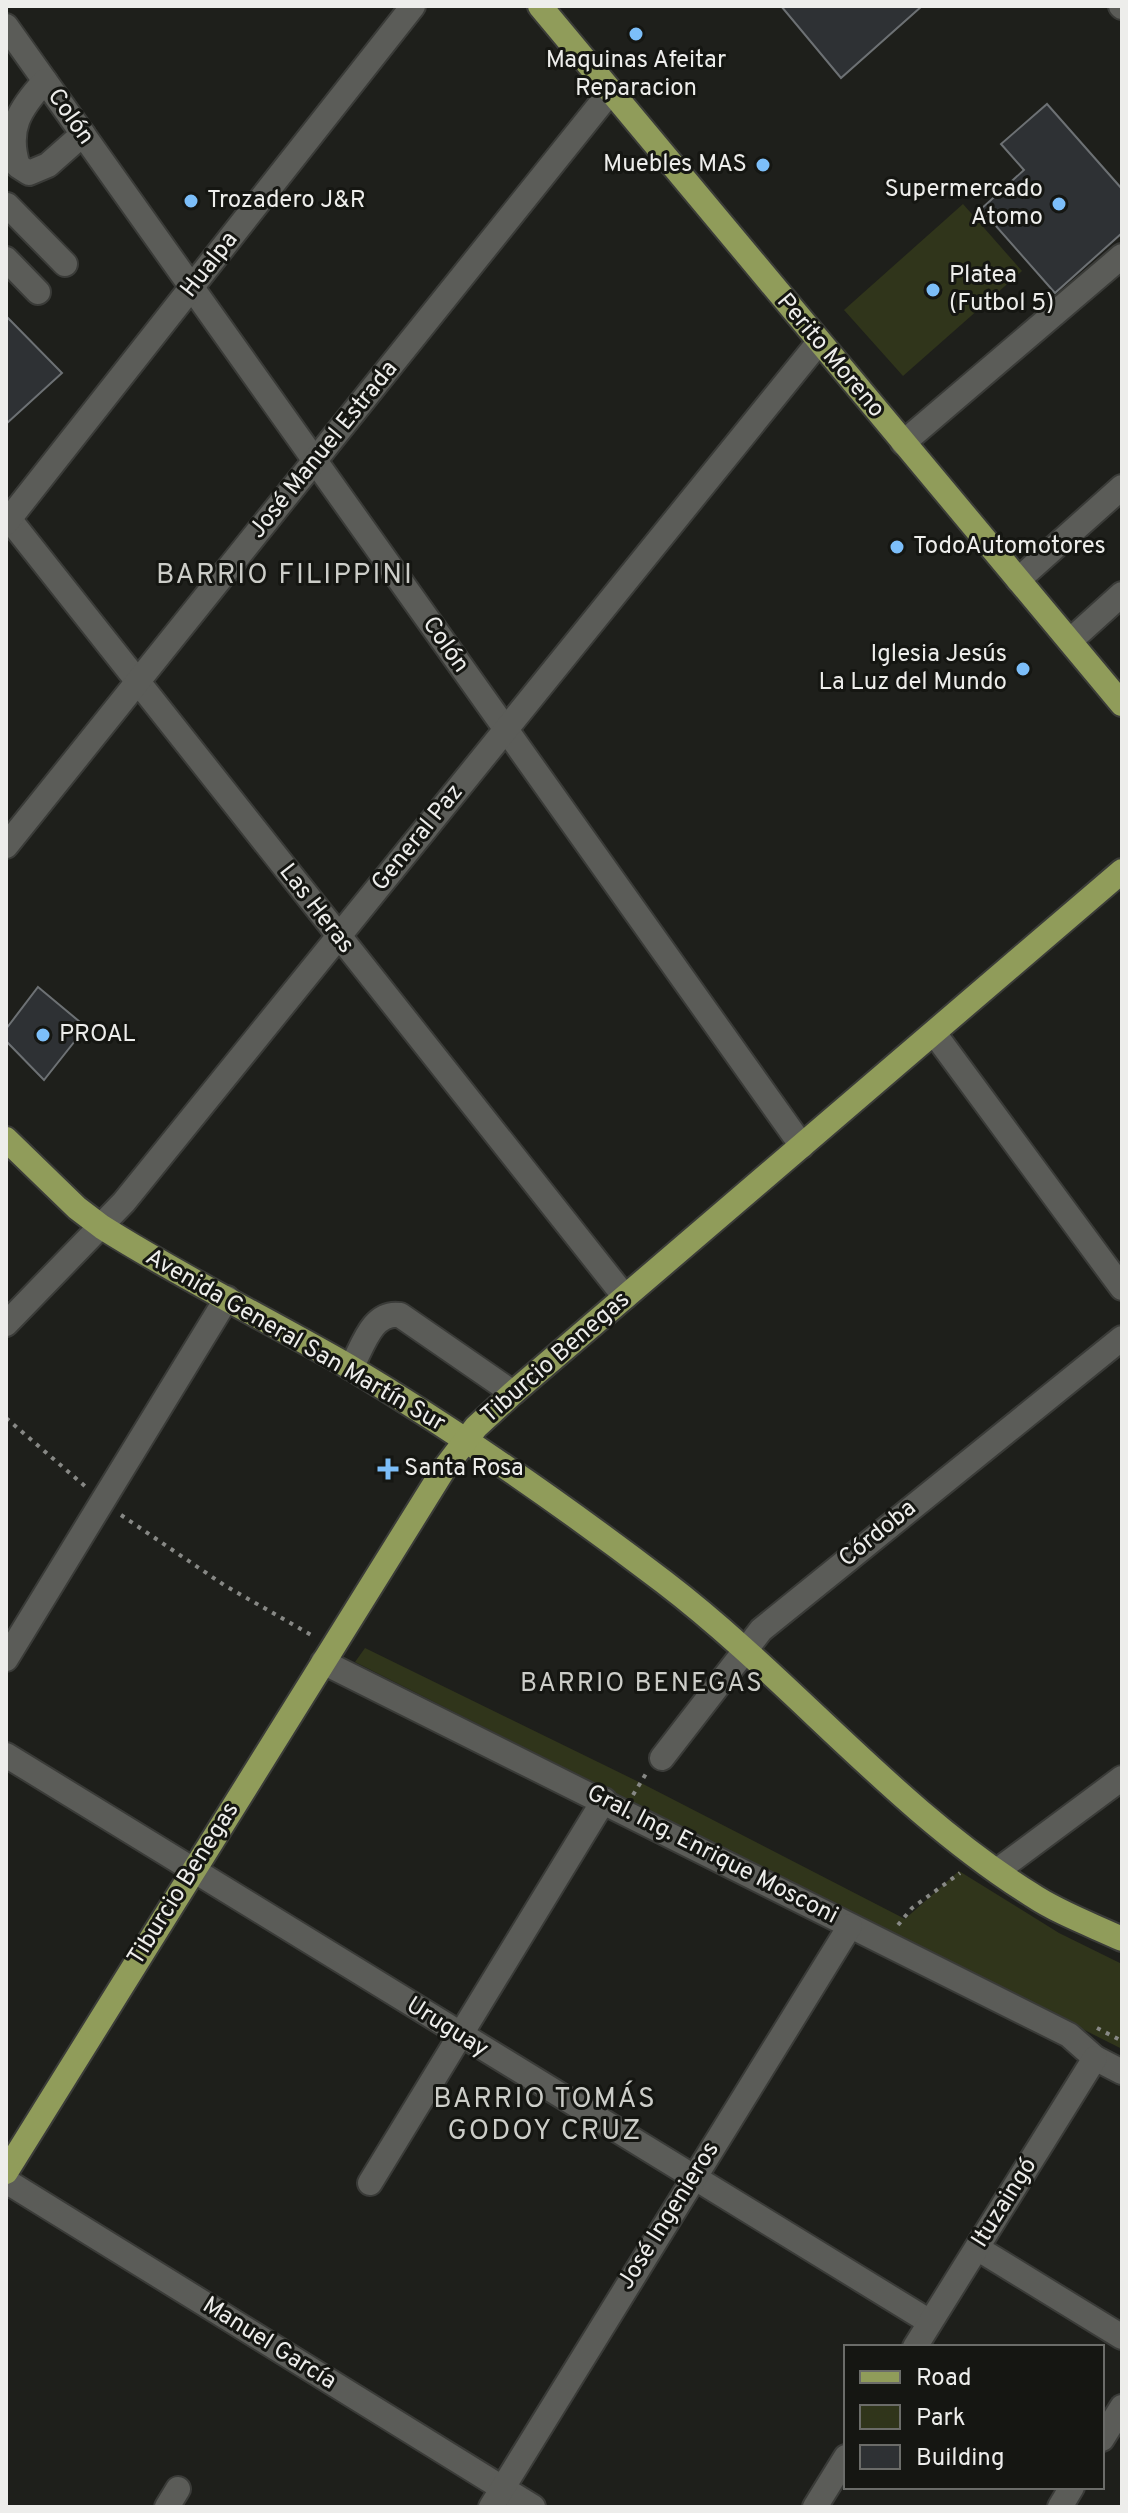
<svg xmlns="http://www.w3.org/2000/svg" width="1128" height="2513" viewBox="0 0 1128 2513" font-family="Overpass,sans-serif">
  <rect width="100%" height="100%" fill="#1e1f1b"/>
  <g fill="#30351b">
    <path d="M963 204 1022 271 903 376 844 310Z"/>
    <path d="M365 1648 645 1785 905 1919 959 1871 1059 1933 1122 1964V2049L355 1662Z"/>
  </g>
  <g fill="#2e3134" stroke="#6d7174" stroke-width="2">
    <path d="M781 6H922L841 78Z"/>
    <path d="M1047 104 1122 189V233L1055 293 981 209 1024 170 1001 144Z"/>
    <path d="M6 316 62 373 6 424Z"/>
    <path d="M38 987 86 1027 44 1080 6 1041V1029Z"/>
  </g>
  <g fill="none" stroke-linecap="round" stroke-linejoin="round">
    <defs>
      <g id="minor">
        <path d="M1121 6 1122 7"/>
        <path d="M6 26 802 1146"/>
        <path d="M45 81C20 108 6 129 18 166L29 173 48 165 83 134"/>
        <path d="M7 205 65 264"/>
        <path d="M6 259 38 292"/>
        <path d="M903 443 1122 256"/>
        <path d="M6 515 625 1297"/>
        <path d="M6 523 413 6"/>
        <path d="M1018 580 1122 487"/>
        <path d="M1070 641 1122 594"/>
        <path d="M6 846 611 91"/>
        <path d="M934 1033 1122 1288"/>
        <path d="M6 1324 124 1202 819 342"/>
        <path d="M351 1368C363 1346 372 1311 400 1315L513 1393"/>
        <path d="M6 1659 227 1298"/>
        <path d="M323 1662 1069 2035 1095 2058 1122 2072"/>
        <path d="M6 1755 930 2322"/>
        <path d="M662 1758 761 1630 1122 1338"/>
        <path d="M997 1871 1122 1778"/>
        <path d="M6 2181 533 2507"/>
        <path d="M370 2183 604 1800"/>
        <path d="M977 2248 1122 2337"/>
        <path d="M915 2347 1095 2058"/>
        <path d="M1102 2439 1122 2407"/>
        <path d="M167 2507 178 2489"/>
        <path d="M491 2507 850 1926"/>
        <path d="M815 2507 846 2457"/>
        <path d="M1060 2507 1072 2487"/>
      </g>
      <g id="major">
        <path d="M540 6 1122 704"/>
        <path d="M6 1139 77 1208 102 1227C181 1277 266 1319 348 1366 457 1431 563 1505 664 1582 792 1680 895 1809 1032 1895 1059 1913 1092 1925 1122 1939"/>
        <path d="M6 2172 444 1469 476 1427 513 1393 1122 871"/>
      </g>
    </defs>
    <use href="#minor" stroke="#3a3b38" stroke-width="28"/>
    <use href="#major" stroke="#3a3b38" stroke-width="28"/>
    <g stroke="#878885" stroke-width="4" stroke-dasharray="4 6" stroke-linecap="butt">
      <path d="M6 1418 86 1487"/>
      <path d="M121 1515 224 1585 313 1636"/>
      <path d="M633 1795 647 1772"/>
      <path d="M898 1925 912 1908 960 1873"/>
      <path d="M1097 2028 1122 2041"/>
    </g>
    <use href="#minor" stroke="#5b5c58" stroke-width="24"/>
    <use href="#major" stroke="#909c5a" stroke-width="24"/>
  </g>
  <g fill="#7cbef9" stroke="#151612" stroke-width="3">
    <circle cx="636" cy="34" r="8"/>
    <circle cx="763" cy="165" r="8"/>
    <circle cx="191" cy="201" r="8"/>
    <circle cx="1059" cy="204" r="8"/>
    <circle cx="933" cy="290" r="8"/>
    <circle cx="897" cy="547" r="8"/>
    <circle cx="1023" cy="669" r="8"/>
    <circle cx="43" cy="1035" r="8"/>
    <path d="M384 1457h8v8h8v8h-8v8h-8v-8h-8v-8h8z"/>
  </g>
  <g text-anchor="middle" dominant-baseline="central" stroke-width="6" stroke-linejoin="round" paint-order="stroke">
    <g font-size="24" fill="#ededeb" stroke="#151612" text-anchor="start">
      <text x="636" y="61" text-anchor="middle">Maquinas Afeitar<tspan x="636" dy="28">Reparacion</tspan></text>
      <text x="747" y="165" text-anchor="end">Muebles MAS</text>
      <text x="1043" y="190" text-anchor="end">Supermercado<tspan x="1043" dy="28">Atomo</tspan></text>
      <text x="207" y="201">Trozadero J&amp;R</text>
      <text x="949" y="276">Platea<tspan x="949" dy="28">(Futbol 5)</tspan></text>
      <text x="913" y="547">TodoAutomotores</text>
      <text x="1007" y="655" text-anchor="end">Iglesia Jesús<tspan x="1007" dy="28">La Luz del Mundo</tspan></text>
      <text x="59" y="1035">PROAL</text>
      <text x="404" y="1469">Santa Rosa</text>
    </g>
    <g font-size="24" fill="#ededeb" stroke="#151612">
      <text transform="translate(70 117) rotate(55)">Colón</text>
      <text transform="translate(210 265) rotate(-52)">Hualpa</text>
      <text transform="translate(830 356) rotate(50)">Perito Moreno</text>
      <text transform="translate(324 450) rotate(-51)">José Manuel Estrada</text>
      <text transform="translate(445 645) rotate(55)">Colón</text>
      <text transform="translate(418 838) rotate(-51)">General Paz</text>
      <text transform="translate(316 909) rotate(52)">Las Heras</text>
      <text transform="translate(295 1341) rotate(30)">Avenida General San Martín Sur</text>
      <text transform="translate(556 1358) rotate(-41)">Tiburcio Benegas</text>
      <text transform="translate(878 1534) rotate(-39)">Córdoba</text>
      <text transform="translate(712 1855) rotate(27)">Gral. Ing. Enrique Mosconi</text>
      <text transform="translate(184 1884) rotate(-58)">Tiburcio Benegas</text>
      <text transform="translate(447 2028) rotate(32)">Uruguay</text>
      <text transform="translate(1005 2203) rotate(-58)">Ituzaingó</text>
      <text transform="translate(669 2216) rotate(-58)">José Ingenieros</text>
      <text transform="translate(269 2344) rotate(32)">Manuel García</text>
    </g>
    <g font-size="26" letter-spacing="2" fill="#cccdc8" stroke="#151612">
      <text x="642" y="1684">BARRIO BENEGAS</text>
    </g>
    <g font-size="28" letter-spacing="2" fill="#cccdc8" stroke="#151612">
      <text x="285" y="576">BARRIO FILIPPINI</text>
      <text x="545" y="2100">BARRIO TOMÁS<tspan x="545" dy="32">GODOY CRUZ</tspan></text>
    </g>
  </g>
  <rect width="1128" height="2513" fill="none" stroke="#ededeb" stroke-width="16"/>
  <rect x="844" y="2345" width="260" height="144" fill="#151612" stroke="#6b6c69" stroke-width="2"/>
  <rect x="860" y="2371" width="40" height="12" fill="#909c5a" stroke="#6b6c69" stroke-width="2"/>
  <text x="916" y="2385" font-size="24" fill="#ededeb">Road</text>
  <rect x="860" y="2405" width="40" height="24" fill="#30351b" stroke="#6b6c69" stroke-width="2"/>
  <text x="916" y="2425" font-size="24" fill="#ededeb">Park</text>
  <rect x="860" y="2445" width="40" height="24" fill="#2e3134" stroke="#6b6c69" stroke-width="2"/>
  <text x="916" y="2465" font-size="24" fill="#ededeb">Building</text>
</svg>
